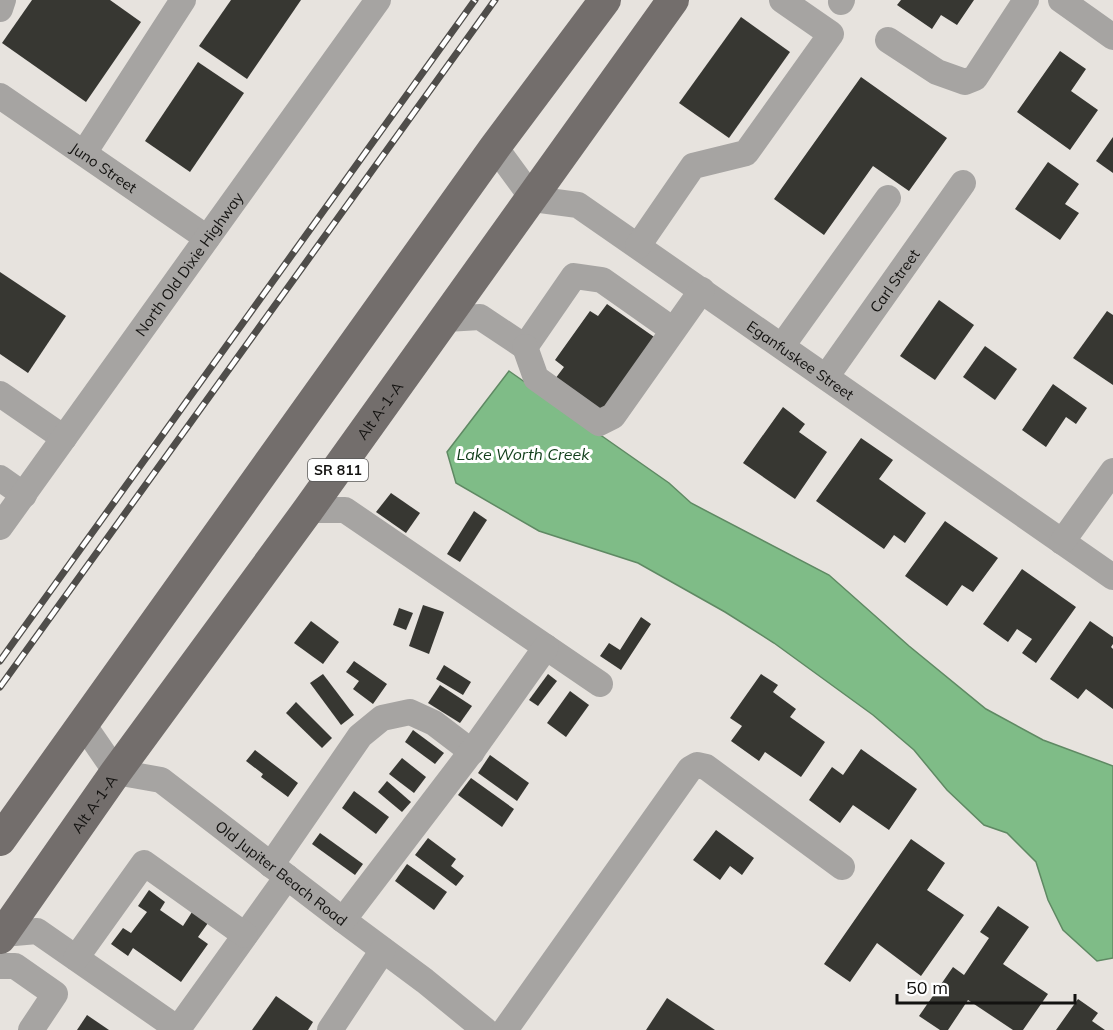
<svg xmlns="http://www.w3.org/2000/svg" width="1113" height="1030" viewBox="0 0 1113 1030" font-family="Mulish,sans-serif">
  <rect width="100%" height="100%" fill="#e7e3de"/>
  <path fill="#7fbc87" stroke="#5f8963" stroke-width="1.5" d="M509 371 669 483 691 503 829 575 909 646 986 709 1043 740 1113 766V958L1097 961 1063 930 1048 900 1036 862 1007 833 984 825 947 790 914 750 873 715 774 643 725 612 638 563 539 531 456 483 447 452Z"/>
  <g fill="#373732">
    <path d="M32 0H110L141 22 86 102 2 43Z"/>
    <path d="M231 0H301L247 79 199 46Z"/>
    <path d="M901 0H974L957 25 941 15 932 29 897 5Z"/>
    <path d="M741 17 790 52 729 138 679 103Z"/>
    <path d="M1060 51 1086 69 1071 91 1098 110 1070 150 1017 112Z"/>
    <path d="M198 62 244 93 190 172 145 141Z"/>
    <path d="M861 77 947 138 909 191 873 166 824 235 774 199Z"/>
    <path d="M1113 137V173L1096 161Z"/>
    <path d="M1048 162 1079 184 1065 204 1079 213 1060 240 1015 209Z"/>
    <path d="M0 272 66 316 28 373 0 354Z"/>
    <path d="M939 300 974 325 935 380 900 356Z"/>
    <path d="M607 304 657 339 603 414 555 379 564 367 555 360 590 311 598 316Z"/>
    <path d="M1107 311 1113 315V385L1073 358Z"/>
    <path d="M985 346 1017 369 995 400 963 377Z"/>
    <path d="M1053 384 1087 408 1076 424 1066 417 1046 447 1022 430Z"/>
    <path d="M783 407 805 424 799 432 827 452 795 499 743 463Z"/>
    <path d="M861 438 893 460 879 479 926 513 905 543 894 535 884 549 816 501Z"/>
    <path d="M391 493 420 513 406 533 376 512Z"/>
    <path d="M474 511 487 520 460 562 447 554Z"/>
    <path d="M945 521 998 558 973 592 962 585 947 606 905 576Z"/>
    <path d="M1022 569 1076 607 1036 663 1022 653 1032 639 1017 629 1008 642 983 624Z"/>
    <path d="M423 605 444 612 429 654 409 646Z"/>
    <path d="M399 608 413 613 406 630 393 625Z"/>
    <path d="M641 617 651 624 621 670 600 656 609 643 620 650Z"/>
    <path d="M311 621 339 642 323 664 294 643Z"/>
    <path d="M1090 621 1113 637V644L1111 647 1113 649V709L1086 689 1078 699 1050 679Z"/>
    <path d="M354 661 387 684 373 704 353 689 359 681 346 672Z"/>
    <path d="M444 665 471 682 463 695 436 679Z"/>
    <path d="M323 674 354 715 341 725 310 683Z"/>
    <path d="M548 674 557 681 538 706 529 700Z"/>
    <path d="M761 674 778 685 773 692 796 709 790 717 825 742 801 777 765 752 759 761 731 741 742 726 730 718Z"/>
    <path d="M440 685 472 706 460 723 428 703Z"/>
    <path d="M570 691 589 705 566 737 547 723Z"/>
    <path d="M296 702 332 738 322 748 286 713Z"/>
    <path d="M413 730 444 753 435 764 405 742Z"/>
    <path d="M861 749 917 789 889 830 853 805 840 823 809 800 832 767 843 775Z"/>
    <path d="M255 750 298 783 288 797 261 777 263 774 246 761Z"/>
    <path d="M490 755 529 783 517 801 478 773Z"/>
    <path d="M402 758 426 777 414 793 389 774Z"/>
    <path d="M471 778 514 809 502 827 458 795Z"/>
    <path d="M387 781 411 802 402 812 378 792Z"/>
    <path d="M354 791 389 817 376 834 342 808Z"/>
    <path d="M716 830 754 858 742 875 730 866 720 880 693 860Z"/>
    <path d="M320 833 363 864 355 875 312 844Z"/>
    <path d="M428 838 456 859 451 866 464 876 456 886 415 855Z"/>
    <path d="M911 839 945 863 927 890 964 915 921 976 877 943 850 982 824 964Z"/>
    <path d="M407 864 447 892 434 910 395 881Z"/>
    <path d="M149 890 165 902 160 910 183 926 192 912 208 923 198 937 208 944 181 982 133 948 128 956 111 944 123 928 131 933 147 912 138 906Z"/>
    <path d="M998 906 1029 927 1003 964 1048 994 1023 1030H1013L968 1000 948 1030H940L919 1016 953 967 964 975 989 938 980 932Z"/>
    <path d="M276 996 313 1022 308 1030H252Z"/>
    <path d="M667 998 715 1030H646Z"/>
    <path d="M1078 999 1098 1013 1092 1021 1105 1030H1056Z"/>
    <path d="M87 1015 109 1030H77Z"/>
  </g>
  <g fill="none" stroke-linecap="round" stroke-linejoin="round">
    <g stroke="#a6a4a2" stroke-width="26">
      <path d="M1061 0 1113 37"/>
      <path d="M841 2 842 0"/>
      <path d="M0 9 3 0"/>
      <path d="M888 40 937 72 965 82 975 78 1026 0"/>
      <path id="s1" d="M0 96 207 238"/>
      <path id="s2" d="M495 147 533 199 578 205 1113 577"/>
      <path d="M84 153 183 0"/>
      <path d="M638 246 693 166 746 153 831 34 782 0"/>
      <path d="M446 319 480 317 525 347 574 276 602 280 673 330"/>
      <path d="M782 346 888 198"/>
      <path d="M525 347 536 378 599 423 613 416 702 290"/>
      <path id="s3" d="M826 377 963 183"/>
      <path d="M0 394 64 438"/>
      <path d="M0 478 24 495"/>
      <path d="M308 510H345L600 684"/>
      <path id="s4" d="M0 527 378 0"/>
      <path d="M1062 542 1113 471"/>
      <path id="s5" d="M83 724 116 772 161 780 343 920 425 981 485 1030"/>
      <path d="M271 865 360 736 382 718 410 712 434 723 472 752"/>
      <path d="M343 920 475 747 546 647"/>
      <path d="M3 934 37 931 178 1029 287 877"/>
      <path d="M76 958 144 863 245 935"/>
      <path d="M0 966H15L55 994 31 1030"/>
      <path d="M330 1030 383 950"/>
      <path d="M505 1030 690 769 697 765 706 767 842 867"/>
    </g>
    <g stroke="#736e6c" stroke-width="32">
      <path d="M0 840 495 147 605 0"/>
      <path id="s6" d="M0 938 116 772 308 510 673 0"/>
    </g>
    <defs>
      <g id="rail">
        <path d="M0 661 475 0"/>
        <path d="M0 687 495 0"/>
      </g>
    </defs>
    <use href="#rail" stroke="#4f4d4a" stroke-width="7"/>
    <use href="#rail" stroke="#fff" stroke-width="4.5" stroke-dasharray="14" stroke-linecap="butt"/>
  </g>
  <g text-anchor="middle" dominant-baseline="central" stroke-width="6" stroke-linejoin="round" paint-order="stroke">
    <rect fill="#fff" stroke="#5a5958" stroke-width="1.5" x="308" y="459" width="60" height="22" rx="4.5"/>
    <g font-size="14" font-weight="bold" fill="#131210">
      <text x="338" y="470">SR 811</text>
    </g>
    <g font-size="15" fill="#131210" stroke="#fff">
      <text stroke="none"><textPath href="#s1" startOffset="126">Juno Street</textPath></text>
      <text stroke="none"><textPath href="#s4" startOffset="324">North Old Dixie Highway</textPath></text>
      <text stroke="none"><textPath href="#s3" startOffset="118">Carl Street</textPath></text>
      <text stroke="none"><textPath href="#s2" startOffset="381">Eganfuskee Street</textPath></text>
      <text stroke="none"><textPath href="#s6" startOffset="650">Alt A-1-A</textPath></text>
      <text stroke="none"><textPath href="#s6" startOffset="164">Alt A-1-A</textPath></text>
      <text stroke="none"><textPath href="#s5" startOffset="256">Old Jupiter Beach Road</textPath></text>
    </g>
    <g font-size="16" font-style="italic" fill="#113e1a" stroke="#fff">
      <text x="523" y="454">Lake Worth Creek</text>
    </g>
  </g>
  <path d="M897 994v9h178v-9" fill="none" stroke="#131210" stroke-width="3"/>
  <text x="906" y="994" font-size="18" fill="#131210" stroke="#ffffff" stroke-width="4.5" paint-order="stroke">50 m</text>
</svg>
